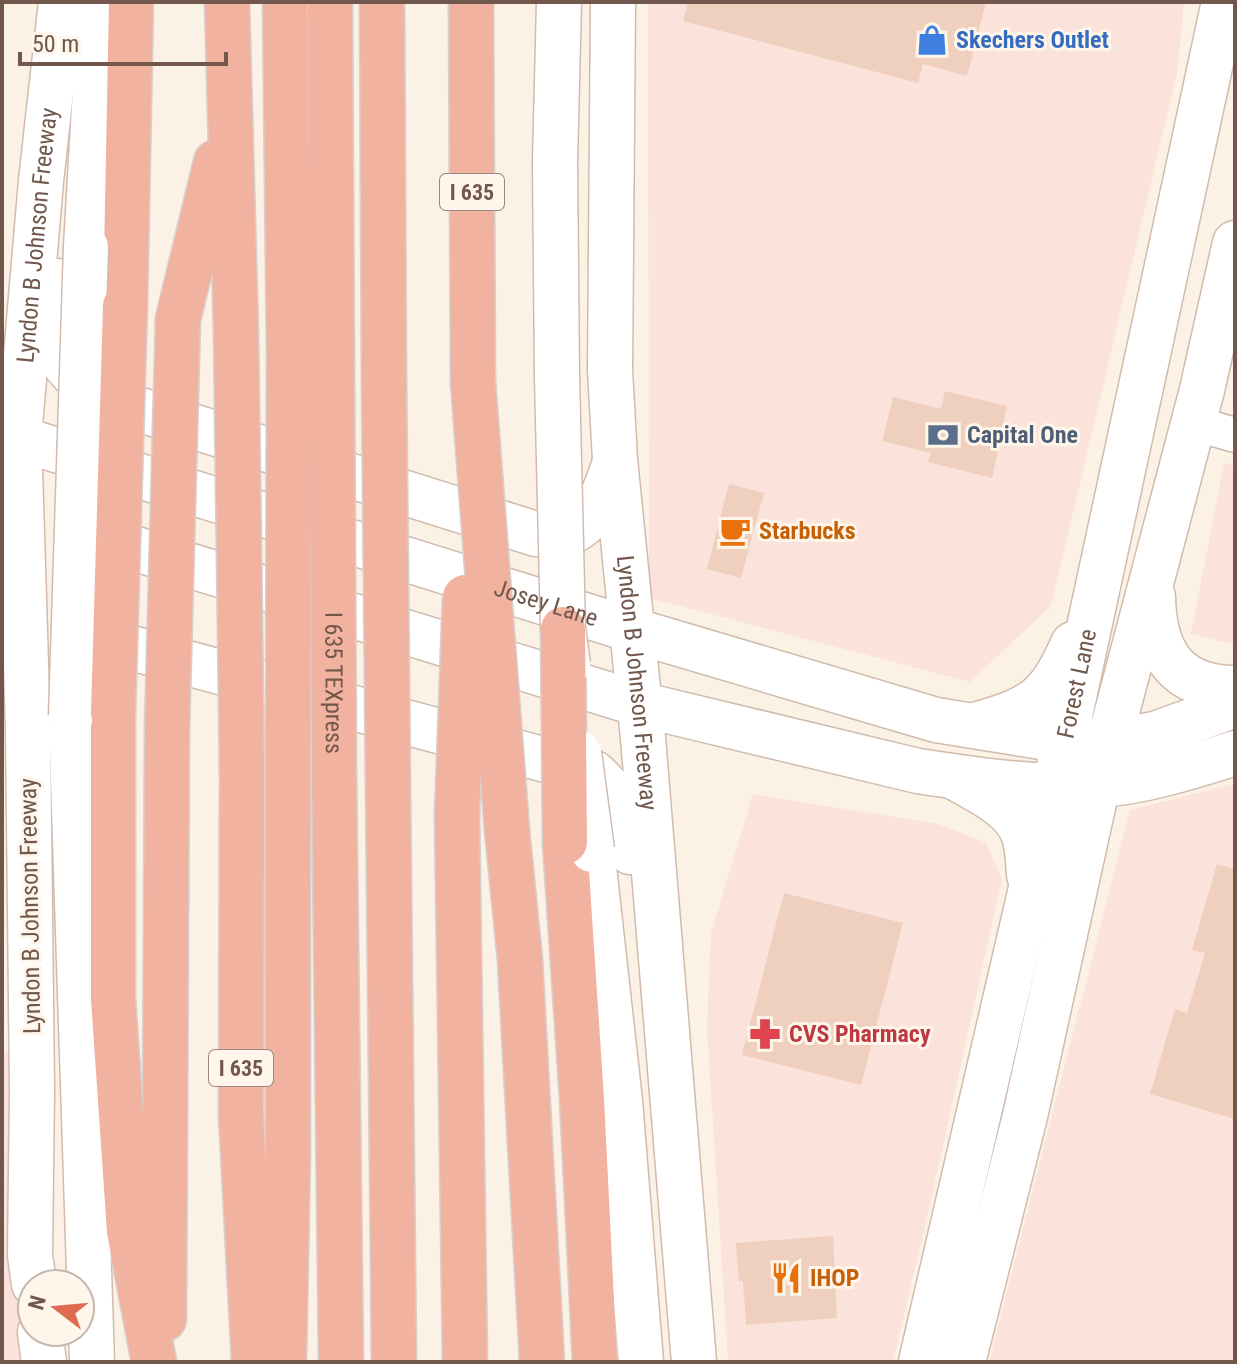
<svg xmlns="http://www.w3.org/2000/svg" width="1237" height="1364" viewBox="0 0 1237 1364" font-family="'Roboto Condensed',sans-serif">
  <rect width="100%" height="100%" fill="#fbf2e5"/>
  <g fill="#fbe2da">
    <path d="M648 2H1184L1177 73 1051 606 970 682 649 598Z"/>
    <path d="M1224 463 1235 466V645L1191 634Z"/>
    <path d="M1235 784V1362H989L1130 810Z"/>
    <path d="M753 794 938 824 986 843 1002 879 930 1205 893 1362H728L707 1028 711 933Z"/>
    <path d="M2 1050 12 1053 20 1287 28 1362H2Z"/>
  </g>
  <g fill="#efd0bf">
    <path d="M688 2H986L967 76 923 64 918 83 683 21Z"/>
    <path d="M945 391 1007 406 992 478 928 462 931 453 882 441 893 397 941 409Z"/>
    <path d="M729 484 764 493 741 578 707 569Z"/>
    <path d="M1217 864 1235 869V1119L1150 1094 1175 1009 1187 1013 1205 953 1192 950Z"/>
    <path d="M784 893 903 923 861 1085 742 1055Z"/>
    <path d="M833 1236 837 1318 746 1325 743 1281H739L736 1243Z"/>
  </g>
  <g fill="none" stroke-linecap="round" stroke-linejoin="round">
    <defs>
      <path id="street" d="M1193 423 1235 435"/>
      <g id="secondary">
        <path id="s1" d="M613 2 610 370 615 460 643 738 694 1362"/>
        <path d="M86 247 100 2"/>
        <path d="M57 281 56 327 65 365 93 395 536 534C544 534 554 537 561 535 594 529 606 489 615 462"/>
        <path d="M557 377 555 162 559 2"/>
        <path id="s2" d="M2 433 632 630 936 720 1041 737 1109 742 1155 734 1235 705"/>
        <path d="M81 532 639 704 918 771C970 779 1025 787 1078 786 1131 786 1185 769 1235 753"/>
        <path d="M1153 597C1154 653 1176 688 1235 688"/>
        <path d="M80 637 87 636 594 773C625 802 625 811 630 852"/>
        <path d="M71 716 92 1362"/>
        <path d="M975 725C1034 708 1048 700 1073 644"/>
        <path d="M956 778C979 791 1016 808 1024 836 1028 848 1028 863 1029 875"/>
        <path d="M592 850 620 1101 641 1362"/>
        <path id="s3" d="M34 1284 30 1255 32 1090 28 729 19 437 41 181 61 2"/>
        <path d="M40 1332 44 1362"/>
        <path id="s4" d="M921 1362 1055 785 1224 2"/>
        <path d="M963 1362 1025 1116 1098 784 1202 390 1235 243"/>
      </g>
      <g id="highway">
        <path d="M227 2 236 332"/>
        <path d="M285 2 289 353"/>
        <path d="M330 2 332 363"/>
        <path d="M382 2 384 380"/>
        <path d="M471 2 473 382"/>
        <path d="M125 306 131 2"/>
        <path d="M178 319 216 162"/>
        <path d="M113 713V999L129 1231 154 1362"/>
        <path d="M334 772 341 1362"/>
        <path d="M242 774 241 1114 254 1362"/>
        <path d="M388 786 394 1362"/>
        <path d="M457 815 465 1362"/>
        <path d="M507 830 520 960 542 1362"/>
        <path d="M565 842 582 1099 595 1362"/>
        <path d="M164 1319 167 729"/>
        <path d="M284 1362 288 1151V790"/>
      </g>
    </defs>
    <use href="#street" stroke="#ccb9ac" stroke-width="37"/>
    <use href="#secondary" stroke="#d1bbad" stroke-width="47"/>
    <use href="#highway" stroke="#d8d0cd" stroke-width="47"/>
    <use href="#street" stroke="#fff" stroke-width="34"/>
    <use href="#secondary" stroke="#fff" stroke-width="44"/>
    <use href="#highway" stroke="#f2b2a0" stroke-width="44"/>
    <defs>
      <g id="secondary-bridge">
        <path d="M557 377 563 629 568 665"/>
        <path d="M71 716 86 247"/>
        <path d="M579 753 592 850"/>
      </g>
      <g id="highway-bridge">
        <path d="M236 332 242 774"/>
        <path id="s5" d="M332 363 334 772"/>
        <path d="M384 380 388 786"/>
        <path d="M473 382 507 830"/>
        <path d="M563 629 565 842"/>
        <path d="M113 713 125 306"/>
        <path d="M167 729 178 319"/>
        <path d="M288 790 289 353"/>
        <path d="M457 815 465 597"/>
      </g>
    </defs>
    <use href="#secondary-bridge" stroke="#d1bbad" stroke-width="47" stroke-linecap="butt"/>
    <use href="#highway-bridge" stroke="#d8d0cd" stroke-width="47" stroke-linecap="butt"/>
    <use href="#secondary-bridge" stroke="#fff" stroke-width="44"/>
    <use href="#highway-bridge" stroke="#f2b2a0" stroke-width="44"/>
  </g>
  <defs>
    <symbol id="shop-bare" viewBox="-9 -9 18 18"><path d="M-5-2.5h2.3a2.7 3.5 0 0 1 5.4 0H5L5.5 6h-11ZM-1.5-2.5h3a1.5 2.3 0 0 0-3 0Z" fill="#3f7fe0" stroke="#fef6eb" stroke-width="2.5" paint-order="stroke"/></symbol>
    <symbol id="bank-bare" viewBox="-9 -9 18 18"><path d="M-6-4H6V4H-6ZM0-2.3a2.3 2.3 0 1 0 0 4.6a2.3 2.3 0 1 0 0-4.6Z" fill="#5c6f8a" stroke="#fef6eb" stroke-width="2.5" paint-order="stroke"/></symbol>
    <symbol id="cafe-bare" viewBox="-9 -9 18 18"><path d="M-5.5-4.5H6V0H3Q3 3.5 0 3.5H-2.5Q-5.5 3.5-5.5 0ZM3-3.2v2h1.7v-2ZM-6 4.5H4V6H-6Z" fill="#e8710a" stroke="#fef6eb" stroke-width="2.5" paint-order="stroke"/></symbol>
    <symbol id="pharmacy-bare" viewBox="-9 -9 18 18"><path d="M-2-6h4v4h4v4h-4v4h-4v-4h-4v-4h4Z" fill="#e0444e" stroke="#fef6eb" stroke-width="2.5" paint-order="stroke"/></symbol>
    <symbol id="restaurant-bare" viewBox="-9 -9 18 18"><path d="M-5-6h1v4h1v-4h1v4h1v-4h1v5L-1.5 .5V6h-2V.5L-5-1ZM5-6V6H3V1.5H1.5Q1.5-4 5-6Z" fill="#e8710a" stroke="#fef6eb" stroke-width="2.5" paint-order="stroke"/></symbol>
  </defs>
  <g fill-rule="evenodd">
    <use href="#shop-bare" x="910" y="18" width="44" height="44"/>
    <use href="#bank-bare" x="921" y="413" width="44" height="44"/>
    <use href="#cafe-bare" x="713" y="509" width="44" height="44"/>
    <use href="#pharmacy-bare" x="743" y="1012" width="44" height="44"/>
    <use href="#restaurant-bare" x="764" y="1256" width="44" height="44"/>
  </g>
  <g text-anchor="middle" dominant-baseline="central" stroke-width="6" stroke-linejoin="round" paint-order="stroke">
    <g fill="#fef6eb" stroke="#9c877c" stroke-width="2">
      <rect x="440" y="174" width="64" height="36" rx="6"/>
      <rect x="209" y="1050" width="64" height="36" rx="6"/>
    </g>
    <g font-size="22" font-weight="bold" fill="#72584c">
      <text x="472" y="192">I 635</text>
      <text x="241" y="1068">I 635</text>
    </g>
    <g font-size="24" font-weight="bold" fill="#366cbe" stroke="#fef6eb" text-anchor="start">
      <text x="956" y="40">Skechers Outlet</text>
    </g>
    <g font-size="24" fill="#72584c" stroke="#fef6eb">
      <text stroke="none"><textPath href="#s3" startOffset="1050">Lyndon B Johnson Freeway</textPath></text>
      <text stroke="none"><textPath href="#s2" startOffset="570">Josey Lane</textPath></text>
      <text stroke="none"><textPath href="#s5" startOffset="320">I 635 TEXpress</textPath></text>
      <text stroke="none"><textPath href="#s1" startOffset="682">Lyndon B Johnson Freeway</textPath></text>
      <text stroke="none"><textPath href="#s4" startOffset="696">Forest Lane</textPath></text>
      <text transform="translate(30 906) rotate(-91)">Lyndon B Johnson Freeway</text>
    </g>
    <g font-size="24" font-weight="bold" fill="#4e5e75" stroke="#fef6eb" text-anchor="start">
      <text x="967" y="435">Capital One</text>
    </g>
    <g font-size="24" font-weight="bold" fill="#c56008" stroke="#fef6eb" text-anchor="start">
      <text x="759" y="531">Starbucks</text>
      <text x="810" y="1278">IHOP</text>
    </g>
    <g font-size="24" font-weight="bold" fill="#be3a42" stroke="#fef6eb" text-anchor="start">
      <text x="789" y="1034">CVS Pharmacy</text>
    </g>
  </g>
  <rect width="1237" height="1364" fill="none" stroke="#72584c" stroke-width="8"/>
  <g transform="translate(56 1308) rotate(286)"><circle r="38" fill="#fef6eb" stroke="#c6b7ab" stroke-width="2"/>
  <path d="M0-6L14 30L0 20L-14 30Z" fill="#de6b52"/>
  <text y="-12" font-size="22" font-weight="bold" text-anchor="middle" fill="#72584c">N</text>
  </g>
  <path d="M20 52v12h206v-12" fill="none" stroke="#72584c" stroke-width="4"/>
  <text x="32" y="52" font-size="24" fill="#72584c" stroke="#fef6eb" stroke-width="6" paint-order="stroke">50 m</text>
</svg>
